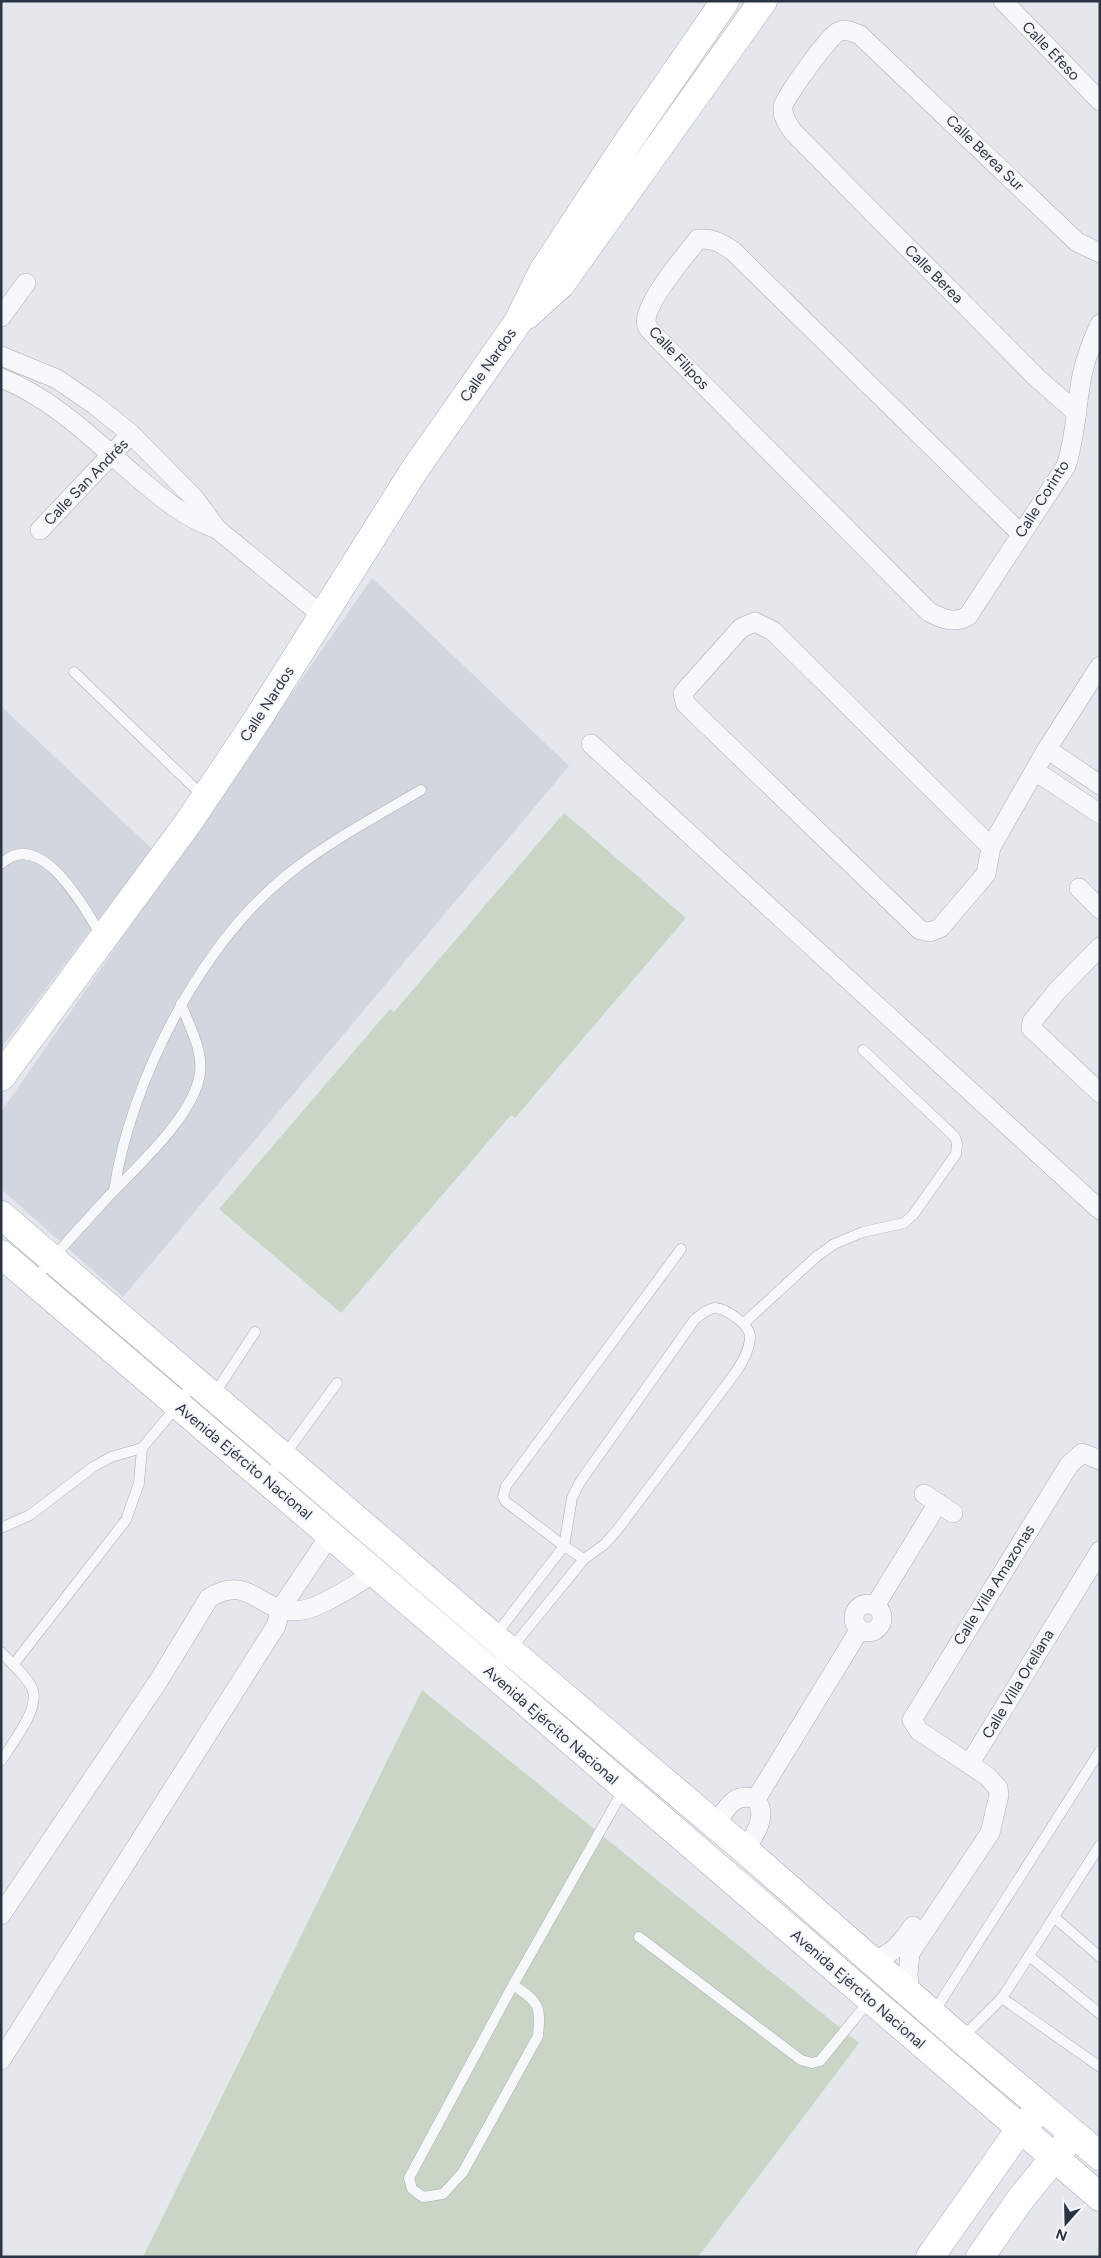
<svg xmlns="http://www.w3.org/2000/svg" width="1101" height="2258" viewBox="0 0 1101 2258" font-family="Figtree,sans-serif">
  <rect width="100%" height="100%" fill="#e4e7ec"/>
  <g fill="#d2d6de">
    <path d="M372 578 569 766 123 1297 1 1189V1112Z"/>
    <path d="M1 706 152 849 1 1048Z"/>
  </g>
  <g fill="#c9d6c5">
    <path d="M564 813 686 918 515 1118 511 1115 341 1313 219 1209 390 1009 394 1012Z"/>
    <path d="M422 1690 859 2043 698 2257H143Z"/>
  </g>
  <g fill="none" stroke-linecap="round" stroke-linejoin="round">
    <defs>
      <g id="lane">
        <path d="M74 672 204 797"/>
        <path d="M1 864C41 825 85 910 103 938"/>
        <path d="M114 1191C130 1082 200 945 287 875 326 843 377 816 421 790"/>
        <path d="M33 1281C57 1253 81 1226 106 1199 135 1168 194 1117 200 1073 203 1050 189 1025 181 1004"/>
        <path d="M744 1323 816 1257 834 1244 863 1232 904 1223 913 1215 956 1154 957 1144 955 1137 863 1050"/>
        <path d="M213 1396 255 1332"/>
        <path d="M267 1479 337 1383"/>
        <path d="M1 1528 30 1515 93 1467 111 1457 142 1448"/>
        <path d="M494 1637 564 1546 506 1502 503 1497 506 1486 681 1249"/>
        <path d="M1 1652C10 1662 30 1679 33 1691 39 1710 11 1745 1 1761"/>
        <path d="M13 1665 126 1520 139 1483 142 1448 178 1405 194 1381"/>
        <path d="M492 1672 584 1559 605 1544 618 1529 736 1372C743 1361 750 1349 750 1336 749 1324 727 1309 715 1308 708 1308 701 1315 695 1319L580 1482 572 1498 564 1546 584 1559"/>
        <path d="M1054 1917 1100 1957"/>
        <path d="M639 1937 801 2060 812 2063 820 2061 869 2001"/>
        <path d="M1029 1956 1100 2014"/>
        <path d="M513 1985C539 2002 541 2005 538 2036L463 2172 443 2194 423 2197 412 2189 409 2178 513 1985 624 1789"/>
        <path d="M1002 1998 1100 2067"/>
        <path d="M934 2012 1100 1751"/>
        <path d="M962 2038 1002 1998 1100 1845"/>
      </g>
      <g id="street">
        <path d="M1003 1 1100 101"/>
        <path d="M1 317 26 283"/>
        <path d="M1 356 57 379 95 405 131 434 195 499 217 529 323 616"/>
        <path d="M1 378C54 399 95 441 137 477 164 500 184 517 217 529"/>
        <path d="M1077 413 1037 378 793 132C788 124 782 117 783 107 784 98 829 36 838 32 845 28 853 32 860 35L1077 242 1100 253"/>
        <path d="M40 530 131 434"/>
        <path d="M1021 534 733 251C721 243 713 238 698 239 686 255 640 307 647 326 649 330 654 334 657 338L929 612C943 619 954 624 968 616L1066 466C1076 436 1076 406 1082 375 1086 358 1092 341 1100 324"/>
        <path d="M591 744 1100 1210"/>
        <path d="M1047 749 1100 785"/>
        <path d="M1035 771 1100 814"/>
        <path d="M991 847 773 631 755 622 741 628 683 693 685 703 697 715 920 930 930 932 940 928 986 874 991 847 1047 749 1100 666"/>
        <path d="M1079 888 1100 909"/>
        <path d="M1100 947 1057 991 1032 1022 1031 1028 1100 1093"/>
        <path d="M924 1494 953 1513"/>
        <circle cx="868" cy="1618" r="14"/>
        <path d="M875 1606 938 1503"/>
        <path d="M970 1763 1100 1551"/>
        <path d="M756 1799 860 1629"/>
        <path d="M715 1825C726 1809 734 1791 756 1799 768 1817 755 1834 745 1850"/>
        <path d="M1 1915 159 1680 209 1598C248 1573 260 1612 295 1611 320 1610 353 1585 375 1573"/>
        <path d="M872 1960C893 1955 901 1943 913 1926"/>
        <path d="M910 1993 908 1974 910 1953 990 1833 999 1795 998 1788 987 1776 919 1731 912 1720 1069 1465 1082 1453 1100 1460"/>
        <path d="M1 2060 276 1626 281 1608 330 1535"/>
      </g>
      <g id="secondary">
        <path d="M527 315 561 284 763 1"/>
        <path d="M1 1077 188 823 257 720 415 469 518 322 543 271 627 143 725 1"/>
        <path d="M930 2257 1020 2129 1042 2107"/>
        <path d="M980 2257 1022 2197 1074 2134"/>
      </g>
      <g id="primary">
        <path d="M1 1215 509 1650 745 1850 961 2039 1100 2156"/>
        <path d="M1 1254 476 1659 1100 2197"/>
      </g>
    </defs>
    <use href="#lane" stroke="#a9aeb7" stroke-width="11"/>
    <use href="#street" stroke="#a9aeb7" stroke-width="20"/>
    <use href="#secondary" stroke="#a9aeb7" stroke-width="29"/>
    <use href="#primary" stroke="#a3abb8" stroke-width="29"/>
    <use href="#lane" stroke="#f7f8fa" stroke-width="10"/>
    <use href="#street" stroke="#f7f8fa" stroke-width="19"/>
    <use href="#secondary" stroke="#fff" stroke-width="28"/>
    <use href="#primary" stroke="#fff" stroke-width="28"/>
  </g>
  <g text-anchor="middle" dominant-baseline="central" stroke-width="4" stroke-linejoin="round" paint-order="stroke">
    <g font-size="15" fill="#2b3445" stroke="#f4f6f9">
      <text transform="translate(1051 51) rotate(46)">Calle Efeso</text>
      <text transform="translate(985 153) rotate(44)">Calle Berea Sur</text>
      <text transform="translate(934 274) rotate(45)">Calle Berea</text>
      <text transform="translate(679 358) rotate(47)">Calle Filipos</text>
      <text transform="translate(488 365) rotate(-55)">Calle Nardos</text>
      <text transform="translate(86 482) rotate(-46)">Calle San Andrés</text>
      <text transform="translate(1042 499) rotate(-58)">Calle Corinto</text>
      <text transform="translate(267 704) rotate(-57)">Calle Nardos</text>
      <text transform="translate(244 1461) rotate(40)">Avenida Ejército Nacional</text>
      <text transform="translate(994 1585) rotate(-58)">Calle Villa Amazonas</text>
      <text transform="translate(1018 1684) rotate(-59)">Calle Villa Orellana</text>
      <text transform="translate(551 1725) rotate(41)">Avenida Ejército Nacional</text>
      <text transform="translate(858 1989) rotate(41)">Avenida Ejército Nacional</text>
    </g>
  </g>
  <rect width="1101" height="2258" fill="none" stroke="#2b3445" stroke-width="5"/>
  <g transform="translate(1066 2223) rotate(200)" stroke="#f4f6f9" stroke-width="4" paint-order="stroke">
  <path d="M0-4L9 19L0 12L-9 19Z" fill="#2b3445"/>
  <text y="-8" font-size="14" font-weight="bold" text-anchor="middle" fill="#2b3445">N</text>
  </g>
</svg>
